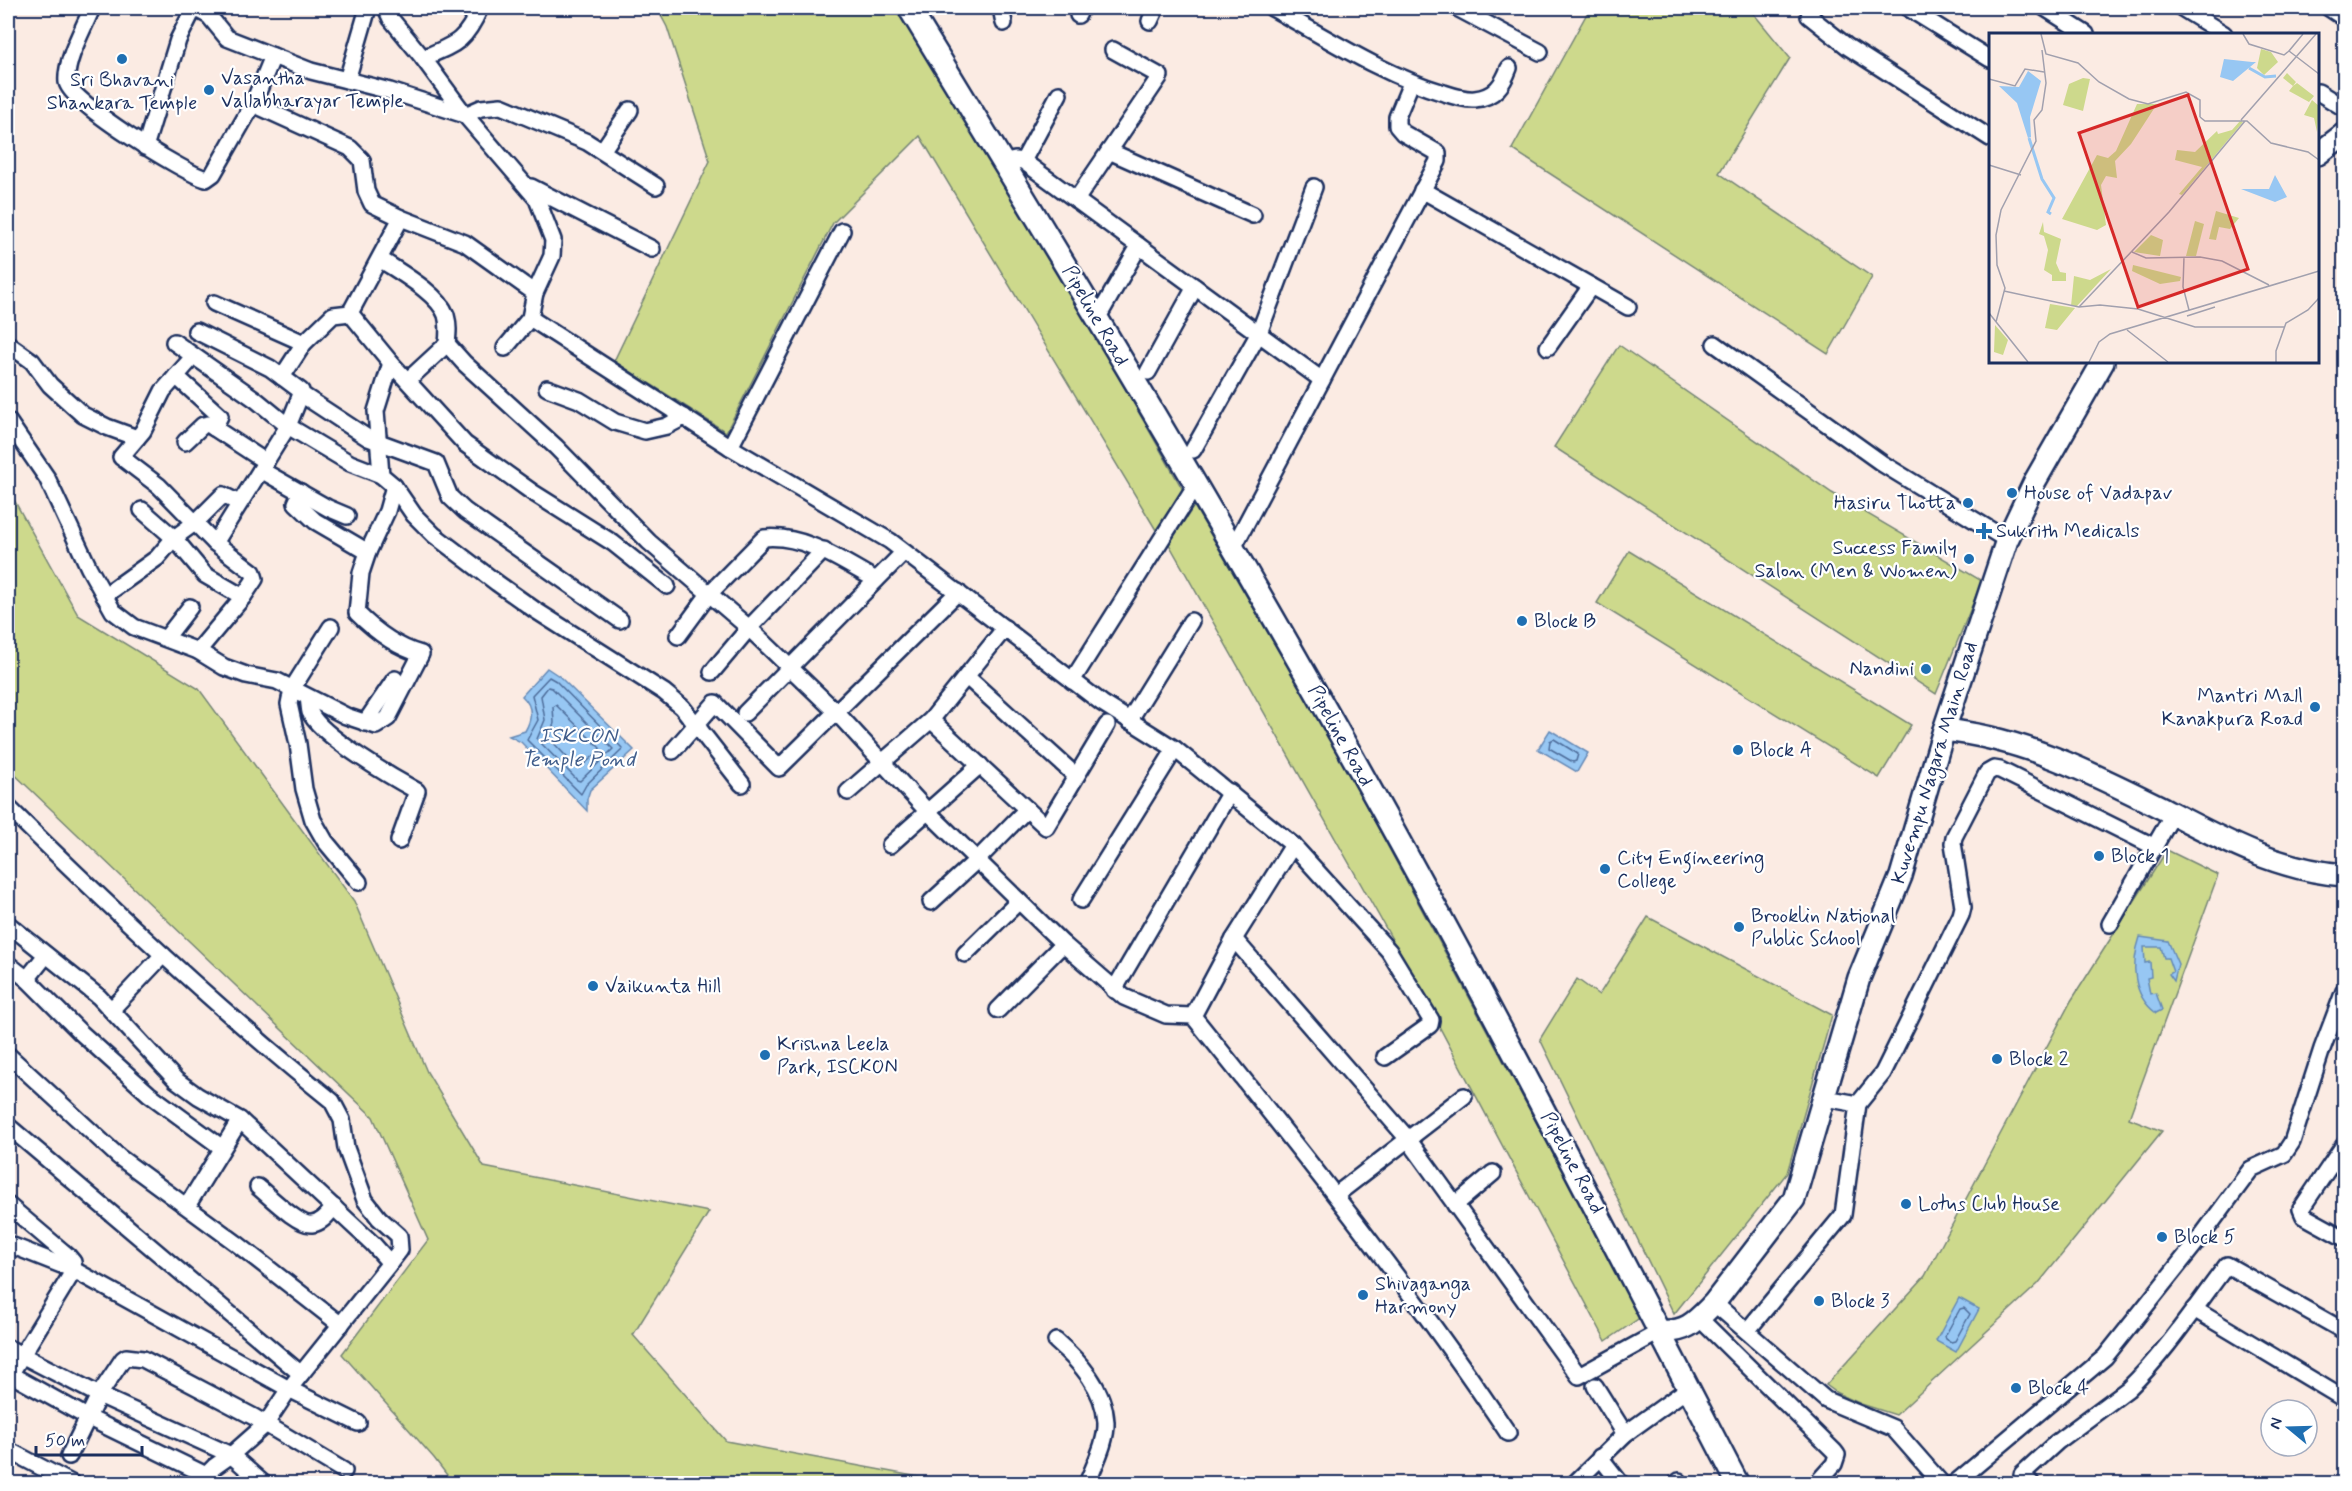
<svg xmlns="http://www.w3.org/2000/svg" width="2352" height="1491" viewBox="0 0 2352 1491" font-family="Mynerve,sans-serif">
  <rect width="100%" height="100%" fill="#fbebe3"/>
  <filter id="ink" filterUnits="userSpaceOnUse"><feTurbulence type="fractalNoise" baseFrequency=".0167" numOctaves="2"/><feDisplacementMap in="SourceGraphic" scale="12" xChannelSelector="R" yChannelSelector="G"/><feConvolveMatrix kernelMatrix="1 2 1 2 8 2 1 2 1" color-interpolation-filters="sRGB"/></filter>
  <g filter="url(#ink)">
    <g fill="#cdd98c" stroke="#748475" stroke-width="1.5">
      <path d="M657 8H904L950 82 1183 490 1156 530 920 136 833 223 726 432 614 361 710 161 667 27Z"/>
      <path d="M1590 8H1749L1790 58 1719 173 1872 277 1828 354 1512 149Z"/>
      <path d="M1619 345 1832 493 1982 581 1936 694 1554 447Z"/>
      <path d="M8 489 78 615 199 689 354 901 427 1072 484 1167 709 1212 633 1335 726 1441 951 1483H453L434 1458 342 1354 428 1240 373 1117 8 768Z"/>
      <path d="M1194 506 1334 746 1641 1317 1606 1341 1406 964 1169 544Z"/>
      <path d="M1629 551 1911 725 1879 778 1597 603Z"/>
      <path d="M2167 850 2218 875 2129 1118 2162 1131 2038 1284 1896 1415 1861 1404 1837 1393 1826 1385 1925 1276 2071 1001Z"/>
      <path d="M1648 917 1832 1015 1787 1173 1674 1314 1540 1039 1577 979 1599 995Z"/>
    </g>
    <g fill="#97c7f3" stroke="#658ab7" stroke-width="1.5">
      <path d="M547 668 559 676 634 750 590 790 587 799V811L521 742 509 736 525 731C532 719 534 707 522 696Z"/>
      <path d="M1550 730 1588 753 1577 772 1538 749Z"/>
      <path d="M2140 937 2168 941 2178 964 2174 981 2169 974 2173 972 2168 958H2164L2161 947H2144L2145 963 2150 962 2151 977 2147 978 2150 994 2156 993 2162 1010 2156 1013C2132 995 2131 964 2140 937Z"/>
      <path d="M1959 1298 1979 1309 1956 1352 1936 1341Z"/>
    </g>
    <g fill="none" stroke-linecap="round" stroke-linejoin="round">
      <g stroke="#4d6c9a" stroke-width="1.5">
        <path d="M549 677 556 681 623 749 586 785 581 794 527 740 538 720 532 695Z"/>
        <path d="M548 687 552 688 613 749 580 781 577 780 537 739 545 720 541 696Z"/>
        <path d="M556 705 600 748 599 751 580 768H577L549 738 554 723 553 707Z"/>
        <path d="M1554 739 1578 754 1576 761 1573 762 1549 748 1550 741Z"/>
        <path d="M1964 1308 1970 1314 1955 1341 1951 1342 1946 1339 1945 1336 1960 1309Z"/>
      </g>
      <defs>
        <g id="street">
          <path d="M92 8C84 28 65 60 67 82 69 102 184 173 206 179L213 174 253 104"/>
          <path d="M194 8 209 16 227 38 273 56 253 104 350 148 362 160 366 191 372 204 401 218"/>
          <path d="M386 8 391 19 423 58 465 115 537 199 553 240 552 256 535 293 530 318 505 348"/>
          <path d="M1001 8 1004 23"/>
          <path d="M1272 8C1327 38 1383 75 1444 93 1453 96 1465 100 1475 99 1495 97 1503 84 1509 68"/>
          <path d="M1457 8 1540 52"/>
          <path d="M1813 8 1809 16 1848 47 1990 138"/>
          <path d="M1908 8 1990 59"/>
          <path d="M2045 8 2086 34"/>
          <path d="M2182 8 2224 34"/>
          <path d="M2329 8 2344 18"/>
          <path d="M1078 15 1081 8"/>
          <path d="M1150 21 1156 8"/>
          <path d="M273 56 311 71 390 91 465 115 481 108 501 106 587 142 656 186"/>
          <path d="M423 58C456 44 465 42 480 8"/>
          <path d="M347 80 368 8"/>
          <path d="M2318 92 2344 108"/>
          <path d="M145 147 178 40 194 8"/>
          <path d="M602 151 630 110"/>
          <path d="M1109 151 1253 215"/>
          <path d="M1023 161 1059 94"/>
          <path d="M1003 163 1015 160 1023 161 1322 380"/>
          <path d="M531 187 652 249"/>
          <path d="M1422 190 1591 286"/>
          <path d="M1076 200 1160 76 1113 50"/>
          <path d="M380 259C399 272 438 293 446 315 449 325 448 334 447 344"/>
          <path d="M214 303 304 343"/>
          <path d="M350 313 391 363 465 444 532 492 613 543 667 586"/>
          <path d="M530 318 730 447 890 541 1102 703 1175 749 1293 845 1389 951 1431 1020 1430 1025 1385 1057"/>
          <path d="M1097 319 1139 246"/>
          <path d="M196 331 270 368 301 391V394L368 438 436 463 450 497 465 511 620 620"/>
          <path d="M174 342 255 399 288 426 350 463 381 475"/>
          <path d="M8 344 32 361 50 385 83 415 107 427 137 438"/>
          <path d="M1715 344 1883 464 2007 540"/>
          <path d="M1548 347 1591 286 1628 307"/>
          <path d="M193 357 163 391 143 431 121 457 159 486 215 543"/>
          <path d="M391 363 376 411 381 475 394 486 414 515 434 535 497 583 535 610 664 692 682 707 742 784"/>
          <path d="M1148 372 1195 287"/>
          <path d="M176 376 220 416 214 428"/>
          <path d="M282 377 304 343 333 315 350 313 401 218 465 243 535 293"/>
          <path d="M408 380 447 344 464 363 556 447 649 542 749 628 837 713 928 812 1063 944 1124 997 1166 1015 1193 1016C1302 1152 1411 1288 1508 1433"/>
          <path d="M547 388 579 400 615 422 645 431 667 426 684 417"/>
          <path d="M8 421 47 478 89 568 113 611 134 627 198 651 224 667 246 675 277 681 346 716 376 726 388 718 421 654C396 647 375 631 357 613L361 573 368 552 387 511 394 486"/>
          <path d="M185 442 203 425 208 424 266 462"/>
          <path d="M730 447 842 231"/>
          <path d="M1193 450 1259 333 1314 187"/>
          <path d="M261 470 328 508 347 516"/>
          <path d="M301 492 296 503 315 521 368 552"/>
          <path d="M142 510 174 538 205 575 243 597 198 651"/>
          <path d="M1232 550 1438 161V153L1403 133 1397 126V117L1411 83"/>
          <path d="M104 596 157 558 174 538 196 522 223 495 239 503"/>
          <path d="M243 597 255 579 253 572 215 543 288 426 301 394"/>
          <path d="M331 627 292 689 289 704 298 744 304 789 313 820 325 841 359 882"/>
          <path d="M678 636 709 594 764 538C804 534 842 561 876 580"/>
          <path d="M166 638 190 607"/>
          <path d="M712 672 749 628 824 550"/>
          <path d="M967 677 1076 776"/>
          <path d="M1072 681 1195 486"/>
          <path d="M308 698C309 702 309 708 310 712 319 735 393 778 417 791L399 841"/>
          <path d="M745 713 904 552"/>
          <path d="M931 720 1046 827 1107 725"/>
          <path d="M1129 721 1191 621"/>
          <path d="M365 723 395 679"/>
          <path d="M673 751 715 703 779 768 958 592"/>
          <path d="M848 792 931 720 1005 628"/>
          <path d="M8 807C111 909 218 1009 332 1101L342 1120 346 1148 365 1200 379 1218 399 1236 400 1250 390 1263"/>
          <path d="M890 845 980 765"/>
          <path d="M1081 900 1175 749"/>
          <path d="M931 902 977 860 1027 809"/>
          <path d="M8 924 99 997 176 1080 198 1096 240 1120 373 1244 390 1263 289 1389 265 1425 231 1455 214 1467 206 1475 202 1484"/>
          <path d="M2110 924 2173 814"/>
          <path d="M1234 939 1408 1139 1579 1376 1661 1331"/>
          <path d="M965 954 1019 901"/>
          <path d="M8 964 27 979 79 1031 149 1094 221 1147"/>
          <path d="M27 979 46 955"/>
          <path d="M1114 990 1230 792"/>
          <path d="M111 1010 163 955"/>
          <path d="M998 1010 1063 944"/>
          <path d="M1193 1016 1234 939 1293 845"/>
          <path d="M8 1055 119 1157 236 1243 341 1325"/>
          <path d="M1825 1098 1858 1104"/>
          <path d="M8 1126 301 1374"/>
          <path d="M2344 1145 2301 1209 2304 1216 2344 1238"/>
          <path d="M258 1187C269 1196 299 1226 312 1224 322 1223 328 1214 334 1207"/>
          <path d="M1337 1194 1464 1096"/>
          <path d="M8 1205 68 1256 73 1262 74 1270 8 1378"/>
          <path d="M1455 1205 1493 1173"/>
          <path d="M187 1206 240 1120"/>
          <path d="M8 1244 74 1270 289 1389 358 1423"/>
          <path d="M1714 1303 1826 1400 1893 1428 1942 1484"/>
          <path d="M2194 1309 2344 1399"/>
          <path d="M1699 1318 1834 1451 1837 1455 1834 1464 1816 1484"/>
          <path d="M1747 1331 1843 1215 1858 1104 1883 1073 1961 915 1963 907 1953 843 1954 837 1987 773 1994 769 2000 770 2155 847"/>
          <path d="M1056 1341C1080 1362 1104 1388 1106 1422 1107 1442 1094 1465 1087 1484"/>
          <path d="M8 1348 99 1395 231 1455 264 1484"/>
          <path d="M8 1373 89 1418 206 1475"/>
          <path d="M1595 1386 1625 1434"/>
          <path d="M8 1450 73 1484"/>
          <path d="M69 1456 99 1395 123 1359 126 1357 143 1359 174 1375 254 1417 344 1471"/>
          <path d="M1600 1457 1621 1484"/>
          <path d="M1574 1484 1625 1434 1689 1388"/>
          <path d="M1676 1484 1679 1481"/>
          <path d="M1954 1484 2105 1357 2203 1234 2251 1169 2284 1154 2292 1142 2322 1049 2344 991"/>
          <path d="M2032 1484 2022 1474 2057 1442 2128 1389C2166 1352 2195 1307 2227 1265L2344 1331"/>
        </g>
        <g id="secondary">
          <path d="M909 8C1052 242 1195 478 1330 717 1473 969 1605 1227 1738 1484"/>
          <path d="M2318 154 2344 134"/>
          <path d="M1944 730C2022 738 2092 773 2162 808 2221 839 2277 870 2344 875"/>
          <path d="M1661 1331C1687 1333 1696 1321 1714 1303L1794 1199 1859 978 1901 876 1944 730 2007 540 2035 481 2103 362"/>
        </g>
      </defs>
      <use href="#street" stroke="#1b2f5e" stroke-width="20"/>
      <use href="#secondary" stroke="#1b2f5e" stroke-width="26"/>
      <use href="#street" stroke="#fff" stroke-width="15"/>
      <use href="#secondary" stroke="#fff" stroke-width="21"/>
    </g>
  </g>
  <g fill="#1f6fb2" stroke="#fff" stroke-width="2">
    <circle cx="122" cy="59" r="6"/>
    <circle cx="209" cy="90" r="6"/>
    <circle cx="2012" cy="493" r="6"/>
    <circle cx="1968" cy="503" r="6"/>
    <path d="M1981 522h6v6h6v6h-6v6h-6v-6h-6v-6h6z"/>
    <circle cx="1969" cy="559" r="6"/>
    <circle cx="1522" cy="621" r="6"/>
    <circle cx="1926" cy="669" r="6"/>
    <circle cx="2315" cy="707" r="6"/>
    <circle cx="1738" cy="750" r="6"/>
    <circle cx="2099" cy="856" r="6"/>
    <circle cx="1605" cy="869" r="6"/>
    <circle cx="1739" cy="927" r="6"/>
    <circle cx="593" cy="986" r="6"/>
    <circle cx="765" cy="1055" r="6"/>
    <circle cx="1997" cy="1059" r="6"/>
    <circle cx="1906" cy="1204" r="6"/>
    <circle cx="2162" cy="1237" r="6"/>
    <circle cx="1363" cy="1295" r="6"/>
    <circle cx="1819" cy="1301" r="6"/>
    <circle cx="2016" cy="1388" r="6"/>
  </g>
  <g text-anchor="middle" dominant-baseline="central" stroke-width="4.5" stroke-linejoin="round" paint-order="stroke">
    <g font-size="20" fill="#1b2f5e" stroke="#fff" text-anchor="start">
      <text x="221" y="78">Vasantha<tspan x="221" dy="23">Vallabharayar Temple</tspan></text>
      <text x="122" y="80" text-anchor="middle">Sri Bhavani<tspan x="122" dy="23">Shankara Temple</tspan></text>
      <text x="2024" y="493">House of Vadapav</text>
      <text x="1956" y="503" text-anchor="end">Hasiru Thotta</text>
      <text x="1996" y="531">Sukrith Medicals</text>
      <text x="1957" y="548" text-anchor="end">Success Family<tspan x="1957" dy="23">Salon (Men &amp; Women)</tspan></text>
      <text x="1534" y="621">Block B</text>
      <text x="1914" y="669" text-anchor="end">Nandini</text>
      <text x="2303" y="696" text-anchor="end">Mantri Mall<tspan x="2303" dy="23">Kanakpura Road</tspan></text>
      <text x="1750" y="750">Block A</text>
      <text x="2111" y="856">Block 1</text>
      <text x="1617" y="858">City Engineering<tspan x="1617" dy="23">College</tspan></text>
      <text x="1751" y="916">Brooklin National<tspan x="1751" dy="23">Public School</tspan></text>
      <text x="605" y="986">Vaikunta Hill</text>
      <text x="777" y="1044">Krishna Leela<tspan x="777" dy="23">Park, ISCKON</tspan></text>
      <text x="2009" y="1059">Block 2</text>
      <text x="1918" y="1204">Lotus Club House</text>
      <text x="2174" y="1237">Block 5</text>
      <text x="1375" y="1284">Shivaganga<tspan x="1375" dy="23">Harmony</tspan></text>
      <text x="1831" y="1301">Block 3</text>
      <text x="2028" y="1388">Block 4</text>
    </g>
    <g font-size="20" fill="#1b2f5e" stroke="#fff">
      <text transform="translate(1095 316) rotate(60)">Pipeline Road</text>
      <text transform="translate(1340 736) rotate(61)">Pipeline Road</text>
      <text transform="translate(1935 763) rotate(-73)">Kuvempu Nagara Main Road</text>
      <text transform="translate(1572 1163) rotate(62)">Pipeline Road</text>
    </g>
    <g font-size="21" font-style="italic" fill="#405d8b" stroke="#fff">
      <text x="578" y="736">ISKCON<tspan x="578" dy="24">Temple Pond</tspan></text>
    </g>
  </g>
  <g transform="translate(1989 33)">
    <rect width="330" height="330" fill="#fbebe3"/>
    <path d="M272 16 282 19 289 29 275 42 268 35ZM298 40 307 49 304 53 308 50 325 63 320 69 300 58 304 53 294 45ZM94 45 101 46 94 78 74 72 80 51ZM323 67 330 73 328 99 325 85 315 82ZM148 71H168L142 111 126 128 128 145 117 143 112 152 117 192 108 197 73 186 108 122 119 125 127 118ZM251 88 254 89 193 162 190 161 213 134 186 127 188 117 206 119 228 98 229 101 243 97ZM227 178 250 185 241 196 230 194 227 207 220 206ZM206 188 215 191 207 223H197ZM54 189 55 199 72 206 67 230 71 239 77 240V248H63V242L55 237 59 217 55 203 50 201ZM162 202 174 207 171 223 145 219ZM144 232 192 244 191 248 171 251 143 238ZM122 236 88 273H82L85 243 101 247ZM61 271 86 275 68 297 56 295ZM6 292 19 307 14 322 5 319Z" fill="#cdd98c"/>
    <path d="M235 26 263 29H267L244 48 231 44ZM39 38 52 48 41 84 42 104 39 105 28 70 10 53 30 54ZM286 142 298 164 286 169 252 156H280Z" fill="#97c7f3"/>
    <path fill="none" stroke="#97c7f3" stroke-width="3" d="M260 35 276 44 287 43M40 105 53 146 65 165 59 179 62 181"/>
    <path fill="none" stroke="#a1a0ae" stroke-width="1.5" d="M52 1 57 21 89 30 110 49 140 66 159 71 197 59 211 67V84M254 1 260 11 295 22 300 18M314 1 300 18 330 41M0 46 26 53 36 36 55 39M211 84 216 88H258L282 110 319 119 330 127M252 87 327 1M0 132 32 142M143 219 157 225 211 224 233 228 280 252M195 224 194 254 200 277M15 258 90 274 111 272 149 276 206 294H295M90 274 180 179 256 88M0 280 39 329M198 283 226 274M7 289 16 255 8 232 7 202 12 177 47 108 45 87 53 77 57 50 53 17M138 297 179 329M100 329 110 309 121 301 330 238M287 329V318L297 290 319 277 330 265"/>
    <path fill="#d62828" fill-opacity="0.15" stroke="#d62828" stroke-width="3" d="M199 62 259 236 149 274 90 100Z"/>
    <rect width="330" height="330" fill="none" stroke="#1b2f5e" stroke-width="3"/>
  </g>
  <rect width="2352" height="1491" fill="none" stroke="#fff" stroke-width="30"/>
  <rect x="15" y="15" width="2322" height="1461" fill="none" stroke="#1b2f5e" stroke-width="2" filter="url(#ink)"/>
  <g transform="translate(2289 1428) rotate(289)"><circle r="28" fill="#ffffff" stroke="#a4acbf" stroke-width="1.5"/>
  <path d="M0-4.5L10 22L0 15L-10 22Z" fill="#1f6fb2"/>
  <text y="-9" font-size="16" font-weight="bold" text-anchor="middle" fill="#1b2f5e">N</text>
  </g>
  <path d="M36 1446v9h106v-9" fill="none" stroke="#1b2f5e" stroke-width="3"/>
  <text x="45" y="1446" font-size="18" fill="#1b2f5e" stroke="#ffffff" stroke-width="4.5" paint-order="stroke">50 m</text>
</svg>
